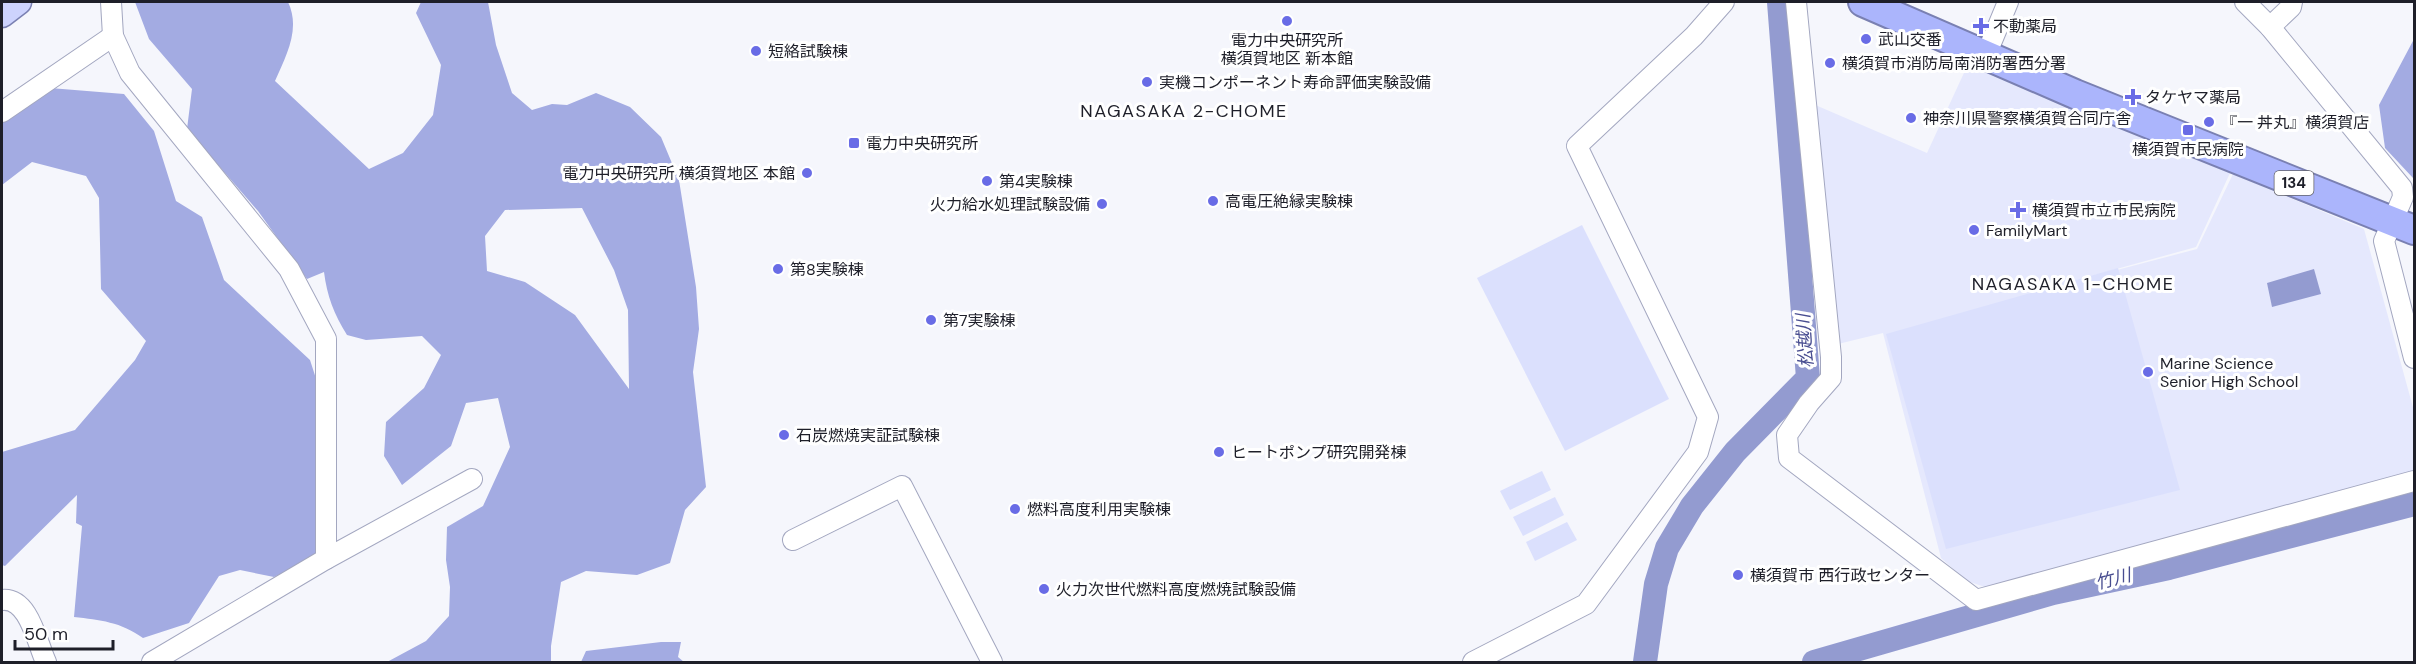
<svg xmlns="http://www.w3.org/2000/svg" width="2416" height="664" viewBox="0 0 2416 664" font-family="'DM Sans','Noto Sans JP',sans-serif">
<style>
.built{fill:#e5e8fd}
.green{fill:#dbe0fd}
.forest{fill:#a3abe2;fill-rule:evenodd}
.water{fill:#939bd0}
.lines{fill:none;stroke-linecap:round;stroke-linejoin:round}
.river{stroke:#939bd0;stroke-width:24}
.minor-casing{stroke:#a3a7c0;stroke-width:22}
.major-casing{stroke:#7a80b2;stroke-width:27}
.highway-casing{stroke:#7a80b2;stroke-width:32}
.minor{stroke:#fff;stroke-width:20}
.major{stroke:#cdd3fd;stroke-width:24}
.highway{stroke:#abb5fc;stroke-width:28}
.poi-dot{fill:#696ce6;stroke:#fff;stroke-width:2}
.labels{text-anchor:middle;stroke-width:6;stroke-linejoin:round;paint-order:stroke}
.shield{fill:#fff;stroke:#626269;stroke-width:1.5}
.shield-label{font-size:15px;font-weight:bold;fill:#1e1f29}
.poi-label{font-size:16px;fill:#1e1f29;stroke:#fff;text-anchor:start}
.neighbourhood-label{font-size:18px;letter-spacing:1.5px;fill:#1e1f29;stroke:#fff}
.water-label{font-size:18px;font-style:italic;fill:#484d90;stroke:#fff}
</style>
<rect width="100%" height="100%" fill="#f5f6fc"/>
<path class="built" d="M 1969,62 L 2230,173 L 2196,247 L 2037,291 L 2197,249 L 2233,174 L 2364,229 L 2414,411 L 2414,474 L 1991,589 L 1967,581 L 1941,558 L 1883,333 L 1838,344 L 1813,104 L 1927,153 Z"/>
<g class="green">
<path d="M 1582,225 L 1669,399 L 1565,451 L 1477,278 Z"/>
<path d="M 2118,268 L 2180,490 L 1946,549 L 1886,334 Z"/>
<path d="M 1542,471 L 1551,490 L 1510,510 L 1500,491 Z"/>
<path d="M 1555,497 L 1564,515 L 1523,536 L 1513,517 Z"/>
<path d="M 1567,522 L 1577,540 L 1535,561 L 1526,542 Z"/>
</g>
<g class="forest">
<path d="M 135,2 L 288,2 C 301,29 286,56 275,81 L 369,169 L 403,153 L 433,115 L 441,65 L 416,13 L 421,2 L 488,2 L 496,45 L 512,93 L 532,110 L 552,104 L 567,105 L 596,93 L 630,107 L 661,137 L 679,180 L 696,287 L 699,329 L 693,372 L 706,487 L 685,510 L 670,563 L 637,575 L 586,571 L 561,582 L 551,646 L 551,662 L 387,662 L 426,641 L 449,616 L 450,587 L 446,560 L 447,527 L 483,506 L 510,447 L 498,398 L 466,403 L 451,446 L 402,485 L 384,456 L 386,422 L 424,388 L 441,355 L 422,336 L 366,340 L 347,335 C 334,314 327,296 324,272 L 307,279 L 258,211 L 187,129 L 192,89 L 149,39 ZM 582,208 L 614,270 L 628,310 L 629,389 L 575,315 L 525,282 L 487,271 L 485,236 L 505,210 Z"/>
<path d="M 2414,39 L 2414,197 L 2413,178 L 2385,148 L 2379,105 Z"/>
<path d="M 50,88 L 124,94 L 154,131 L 176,201 L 202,217 L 224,280 L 310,360 L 320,391 L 320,555 L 274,577 L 240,570 L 219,576 L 189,623 L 143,638 C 121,622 100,620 74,617 L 82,526 L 76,523 L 77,495 L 5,566 L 2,565 L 2,452 L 75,430 L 135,360 L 146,341 L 101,289 L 99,198 L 86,176 L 32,162 L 2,185 L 2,120 Z"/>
<path d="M 661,642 L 681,642 L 678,657 L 684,662 L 581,662 L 586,651 Z"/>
</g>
<path class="water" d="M 2314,269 L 2321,294 L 2272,307 L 2267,283 Z"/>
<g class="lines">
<g class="river">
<path d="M 1645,662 L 1656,584 L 1667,548 L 1692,506 L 1735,452 L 1808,378 L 1779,2"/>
<path d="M 1814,662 L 2053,593 L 2169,568 L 2414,504"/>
</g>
<g class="minor-casing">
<g id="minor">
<path d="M 111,2 L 113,36 L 130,73 L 289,269 L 326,339 L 326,559"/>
<path d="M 1796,2 L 1831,357 L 1831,378 L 1809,403 L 1787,435 L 1789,458 L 1976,600 L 2414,481"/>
<path d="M 2245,2 L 2270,27 L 2402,188 L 2403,197 L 2384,241 L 2414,358"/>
<path d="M 2270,27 L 2291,7 L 2292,2"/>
<path d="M 1986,55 L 2008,2"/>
<path d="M 2,112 L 113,36"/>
<path d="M 793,540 L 902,486 L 992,662"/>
<path d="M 2,600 C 29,597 37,643 46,662"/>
<path d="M 152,662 L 326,559 L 472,479"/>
<path d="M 1473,662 L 1586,604 L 1698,452 L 1708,417 L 1577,146 L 1694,36 L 1724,2"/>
</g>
</g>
<g class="major-casing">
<path id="major" d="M 2,15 L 19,2"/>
</g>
<g class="highway-casing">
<path id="highway" d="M 1863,2 L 2075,94 L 2414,230"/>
</g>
<use href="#minor" class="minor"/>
<use href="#major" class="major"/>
<use href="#highway" class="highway"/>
</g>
<g class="poi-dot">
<circle cx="1287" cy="21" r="6"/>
<path d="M1978 17h6v6h6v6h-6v6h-6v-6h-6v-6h6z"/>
<circle cx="1866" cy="39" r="6"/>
<circle cx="756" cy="51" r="6"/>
<circle cx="1830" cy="63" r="6"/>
<circle cx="1147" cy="82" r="6"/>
<path d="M2130 88h6v6h6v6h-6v6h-6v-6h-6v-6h6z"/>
<circle cx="1911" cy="118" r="6"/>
<circle cx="2209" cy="122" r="6"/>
<rect x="2182" y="124" width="12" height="12" rx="3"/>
<rect x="848" y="137" width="12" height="12" rx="3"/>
<circle cx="807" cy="173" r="6"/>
<circle cx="987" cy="181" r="6"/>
<circle cx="1213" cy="201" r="6"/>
<circle cx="1102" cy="204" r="6"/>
<path d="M2015 201h6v6h6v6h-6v6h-6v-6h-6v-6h6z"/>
<circle cx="1974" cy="230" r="6"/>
<circle cx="778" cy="269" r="6"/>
<circle cx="931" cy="320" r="6"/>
<circle cx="2148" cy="372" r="6"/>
<circle cx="784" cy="435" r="6"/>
<circle cx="1219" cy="452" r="6"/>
<circle cx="1015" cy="509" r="6"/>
<circle cx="1738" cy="575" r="6"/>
<circle cx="1044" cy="589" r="6"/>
</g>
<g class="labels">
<rect class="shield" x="2274.5" y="171" width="39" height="24" rx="4.5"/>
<g class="shield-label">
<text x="2294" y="188">134</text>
</g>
<g class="poi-label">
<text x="1993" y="32">不動薬局</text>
<text x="1878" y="45">武山交番</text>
<text x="1287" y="46" text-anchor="middle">電力中央研究所<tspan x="1287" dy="18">横須賀地区 新本館</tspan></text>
<text x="768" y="57">短絡試験棟</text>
<text x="1842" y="69">横須賀市消防局南消防署西分署</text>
<text x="1159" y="88">実機コンポーネント寿命評価実験設備</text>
<text x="2145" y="103">タケヤマ薬局</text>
<text x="1923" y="124">神奈川県警察横須賀合同庁舎</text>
<text x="2221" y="128">『一 丼丸』横須賀店</text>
<text x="866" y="149">電力中央研究所</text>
<text x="2188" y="155" text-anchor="middle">横須賀市民病院</text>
<text x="795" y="179" text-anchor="end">電力中央研究所 横須賀地区 本館</text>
<text x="999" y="187">第4実験棟</text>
<text x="1225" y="207">高電圧絶縁実験棟</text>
<text x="1090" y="210" text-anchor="end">火力給水処理試験設備</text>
<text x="2032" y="216">横須賀市立市民病院</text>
<text x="1986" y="236">FamilyMart</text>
<text x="790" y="275">第8実験棟</text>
<text x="943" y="326">第7実験棟</text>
<text x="2160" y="369">Marine Science<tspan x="2160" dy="18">Senior High School</tspan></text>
<text x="796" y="441">石炭燃焼実証試験棟</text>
<text x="1231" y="458">ヒートポンプ研究開発棟</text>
<text x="1027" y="515">燃料高度利用実験棟</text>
<text x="1750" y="581">横須賀市 西行政センター</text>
<text x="1056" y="595">火力次世代燃料高度燃焼試験設備</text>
</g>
<g class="neighbourhood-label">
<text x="1184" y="117">NAGASAKA 2-CHOME</text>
<text x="2073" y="290">NAGASAKA 1-CHOME</text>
</g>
<g class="water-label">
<text transform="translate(1805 341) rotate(-94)" y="6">松越川</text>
<text transform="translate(2113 579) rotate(-14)" y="6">竹川</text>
</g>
</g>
<rect width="2416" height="664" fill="none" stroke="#1e1f29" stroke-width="6"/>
<path d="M15 640v9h98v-9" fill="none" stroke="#1e1f29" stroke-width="3"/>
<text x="24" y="640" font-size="18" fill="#1e1f29" stroke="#ffffff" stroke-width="4.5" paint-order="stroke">50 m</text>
</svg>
